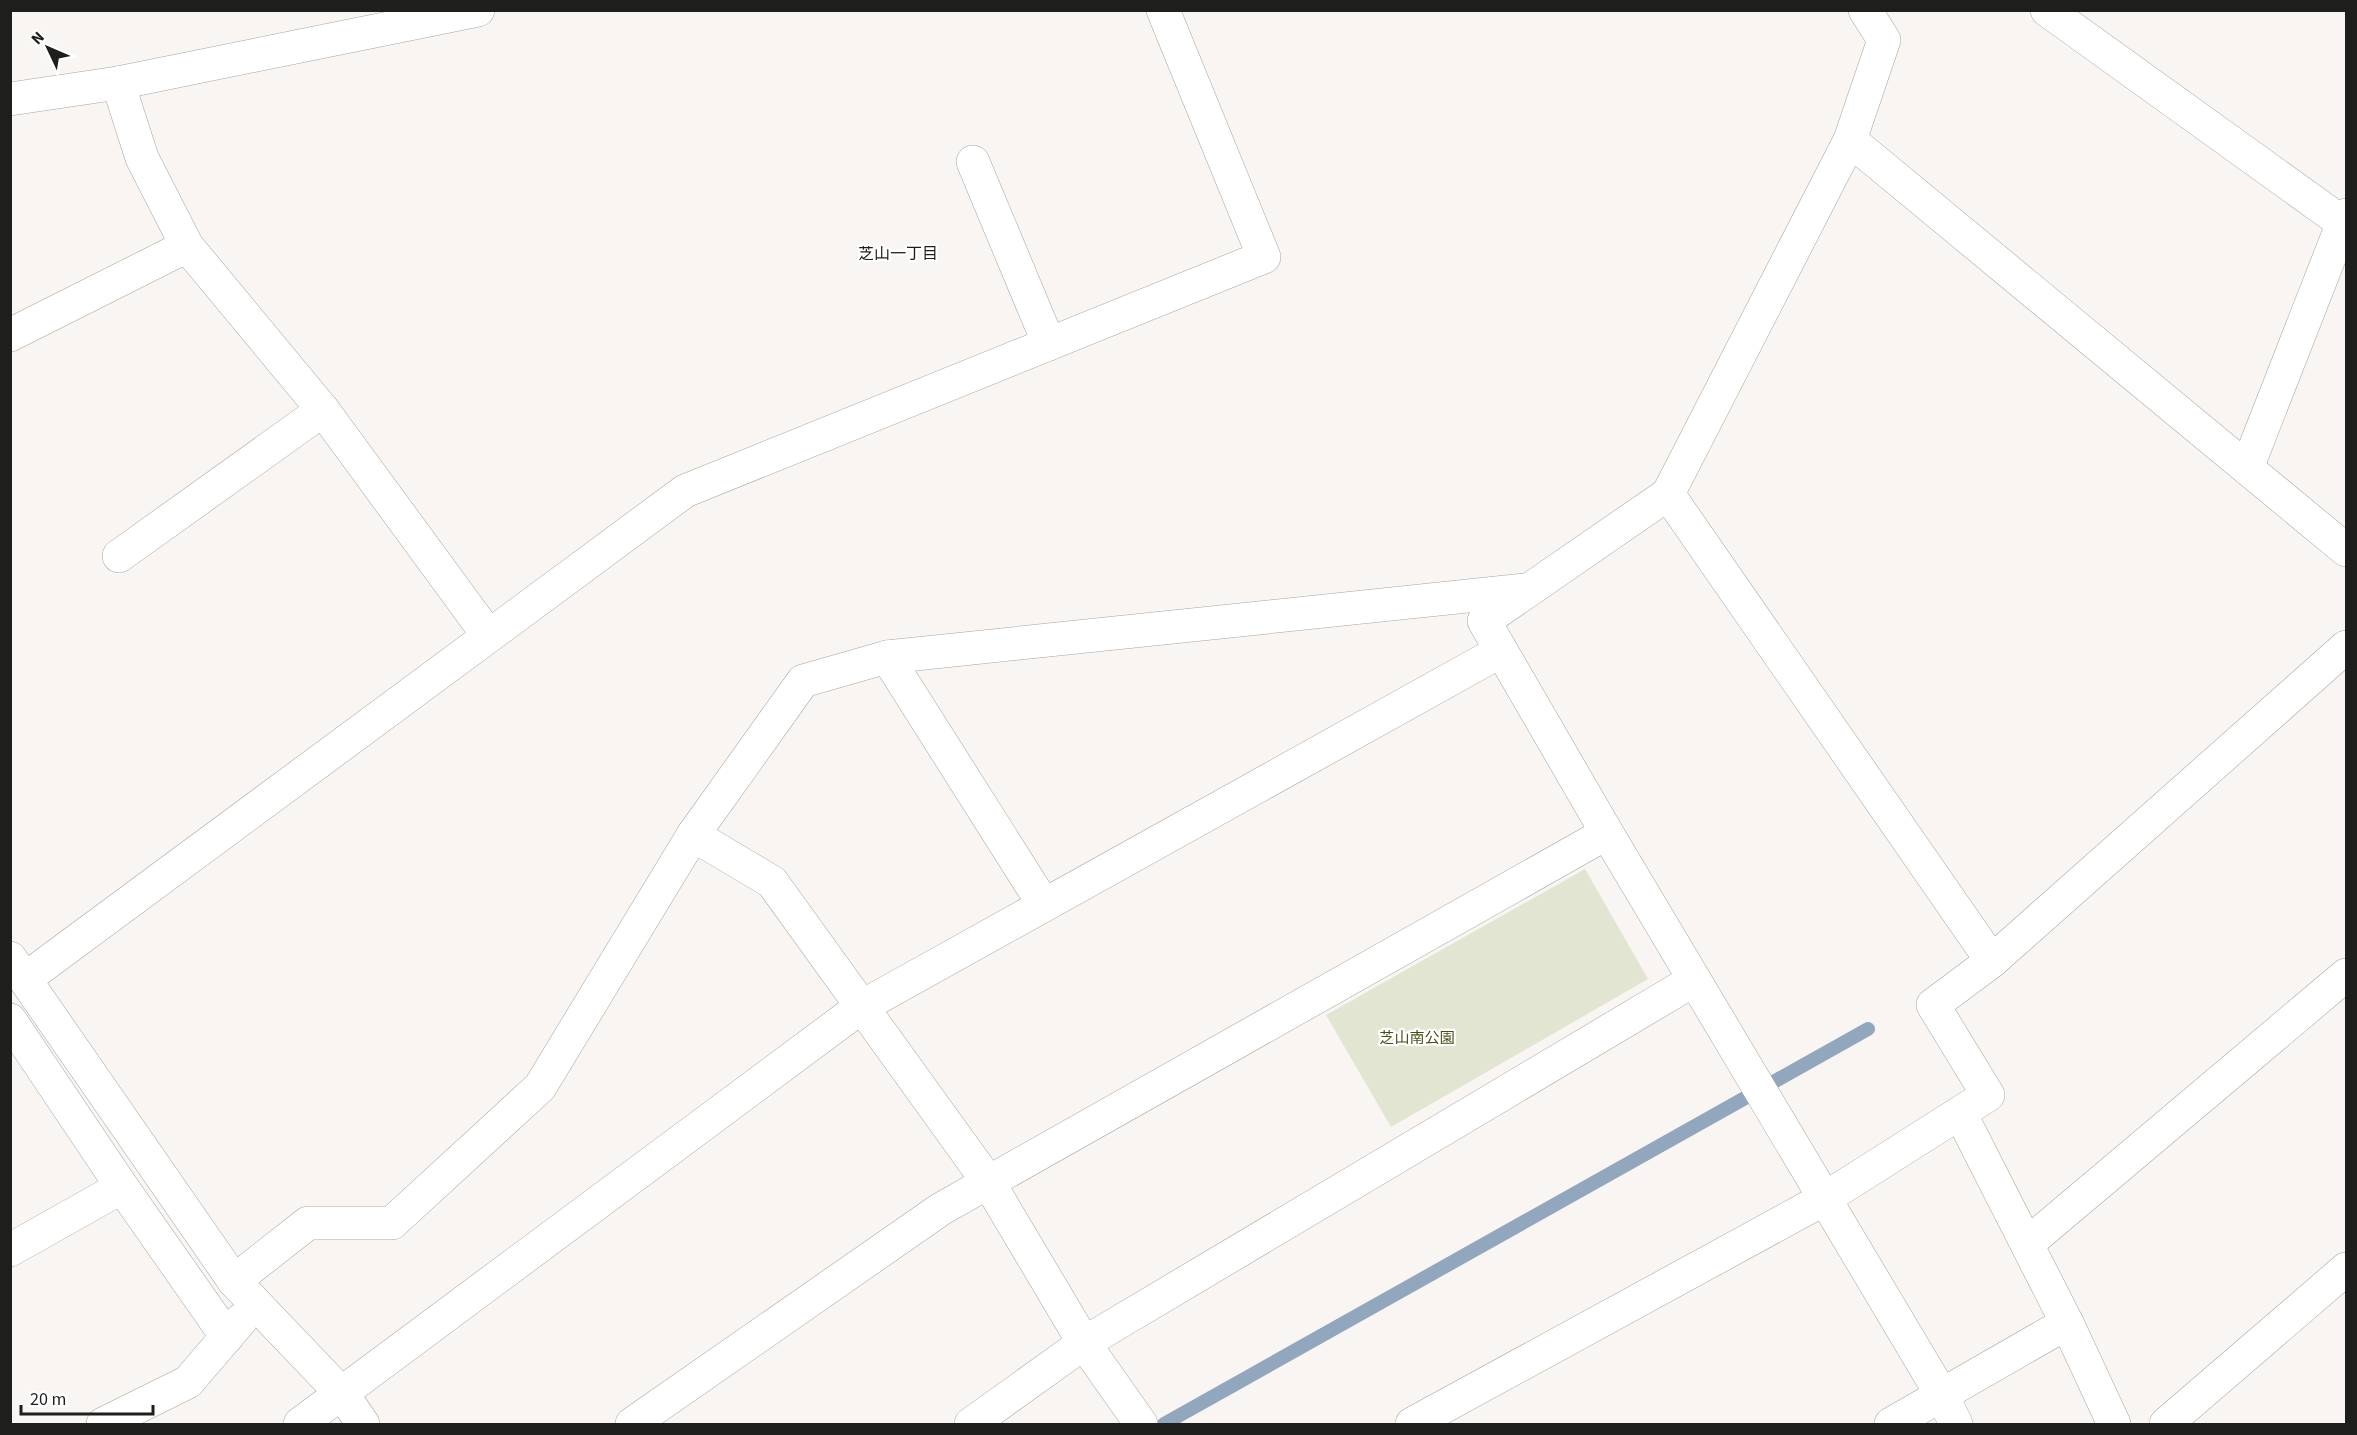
<svg xmlns="http://www.w3.org/2000/svg" width="2357" height="1435" viewBox="0 0 2357 1435" font-family="'Source Sans 3','Noto Sans JP',sans-serif">
<style>
.green{fill:#e2e5d2}
.lines{fill:none;stroke-linecap:round;stroke-linejoin:round}
.stream{stroke:#92a6be;stroke-width:14}
.minor-casing{stroke:#a7a5a1;stroke-width:34}
.minor{stroke:#fff;stroke-width:33}
.labels{text-anchor:middle;stroke-width:4.5;stroke-linejoin:round;paint-order:stroke}
.park-label{font-size:15px;fill:#4a4d1a;stroke:#fff}
.neighbourhood-label{font-size:16px;fill:#1e1e1c;stroke:#fff}
</style>
<rect width="100%" height="100%" fill="#f8f5f2"/>
<path class="green" d="M 1585,869 L 1648,979 L 1391,1127 L 1326,1015 Z"/>
<g class="lines">
<path class="stream" d="M 1164,1424 L 1868,1029"/>
<g class="minor-casing">
<g id="minor">
<path d="M 1865,10 L 1884,40 L 1850,140 L 1668,494 L 1484,621 L 1607,833 L 1943,1397 L 1956,1424"/>
<path d="M 2047,10 L 2343,223"/>
<path d="M 118,83 L 142,158 L 187,246 L 323,410 L 488,635"/>
<path d="M 10,99 L 118,83 L 478,10"/>
<path d="M 1850,140 L 2346,550"/>
<path d="M 973,162 L 1049,344"/>
<path d="M 10,335 L 187,246"/>
<path d="M 2247,468 L 2346,215"/>
<path d="M 1668,494 L 1992,961"/>
<path d="M 119,556 L 323,410"/>
<path d="M 887,657 L 1044,905"/>
<path d="M 693,835 L 772,882 L 989,1183 L 1084,1343 L 1141,1424"/>
<path d="M 10,958 L 234,1281 L 343,1395 L 363,1424"/>
<path d="M 25,979 L 685,491 L 1264,257 L 1163,10"/>
<path d="M 10,1020 L 122,1187 L 227,1337"/>
<path d="M 1960,1113 L 2067,1323 L 2114,1424"/>
<path d="M 2027,1244 L 2346,975"/>
<path d="M 10,1250 L 122,1187"/>
<path d="M 234,1281 L 308,1223 L 392,1223 L 540,1087 L 693,835 L 803,681 L 887,657 L 1525,590"/>
<path d="M 103,1424 L 188,1382 L 241,1320"/>
<path d="M 300,1424 L 861,1007 L 1501,651"/>
<path d="M 632,1424 L 941,1209 L 1607,833"/>
<path d="M 971,1424 L 1084,1343 L 1694,980"/>
<path d="M 1412,1424 L 1824,1199 L 1988,1095 L 1933,1005 L 1992,961 L 2346,647"/>
<path d="M 1891,1424 L 2067,1323"/>
<path d="M 2166,1424 L 2346,1269"/>
</g>
</g>
<use href="#minor" class="minor"/>
</g>
<g class="labels">
<g class="park-label">
<text x="1417" y="1043">芝山南公園</text>
</g>
<g class="neighbourhood-label">
<text x="898" y="259">芝山一丁目</text>
</g>
</g>
<rect width="2357" height="1435" fill="none" stroke="#1e1e1c" stroke-width="24"/>
<g transform="translate(48 48) rotate(314)" stroke="#ffffff" stroke-width="4.5" paint-order="stroke">
<path d="M0-4.5L10 22L0 15L-10 22Z" fill="#1e1e1c"/>
<text y="-9" font-size="16" font-weight="bold" text-anchor="middle" fill="#1e1e1c">N</text>
</g>
<path d="M21 1405v9h132v-9" fill="none" stroke="#1e1e1c" stroke-width="3"/>
<text x="30" y="1405" font-size="18" fill="#1e1e1c" stroke="#ffffff" stroke-width="4.5" paint-order="stroke">20 m</text>
</svg>
